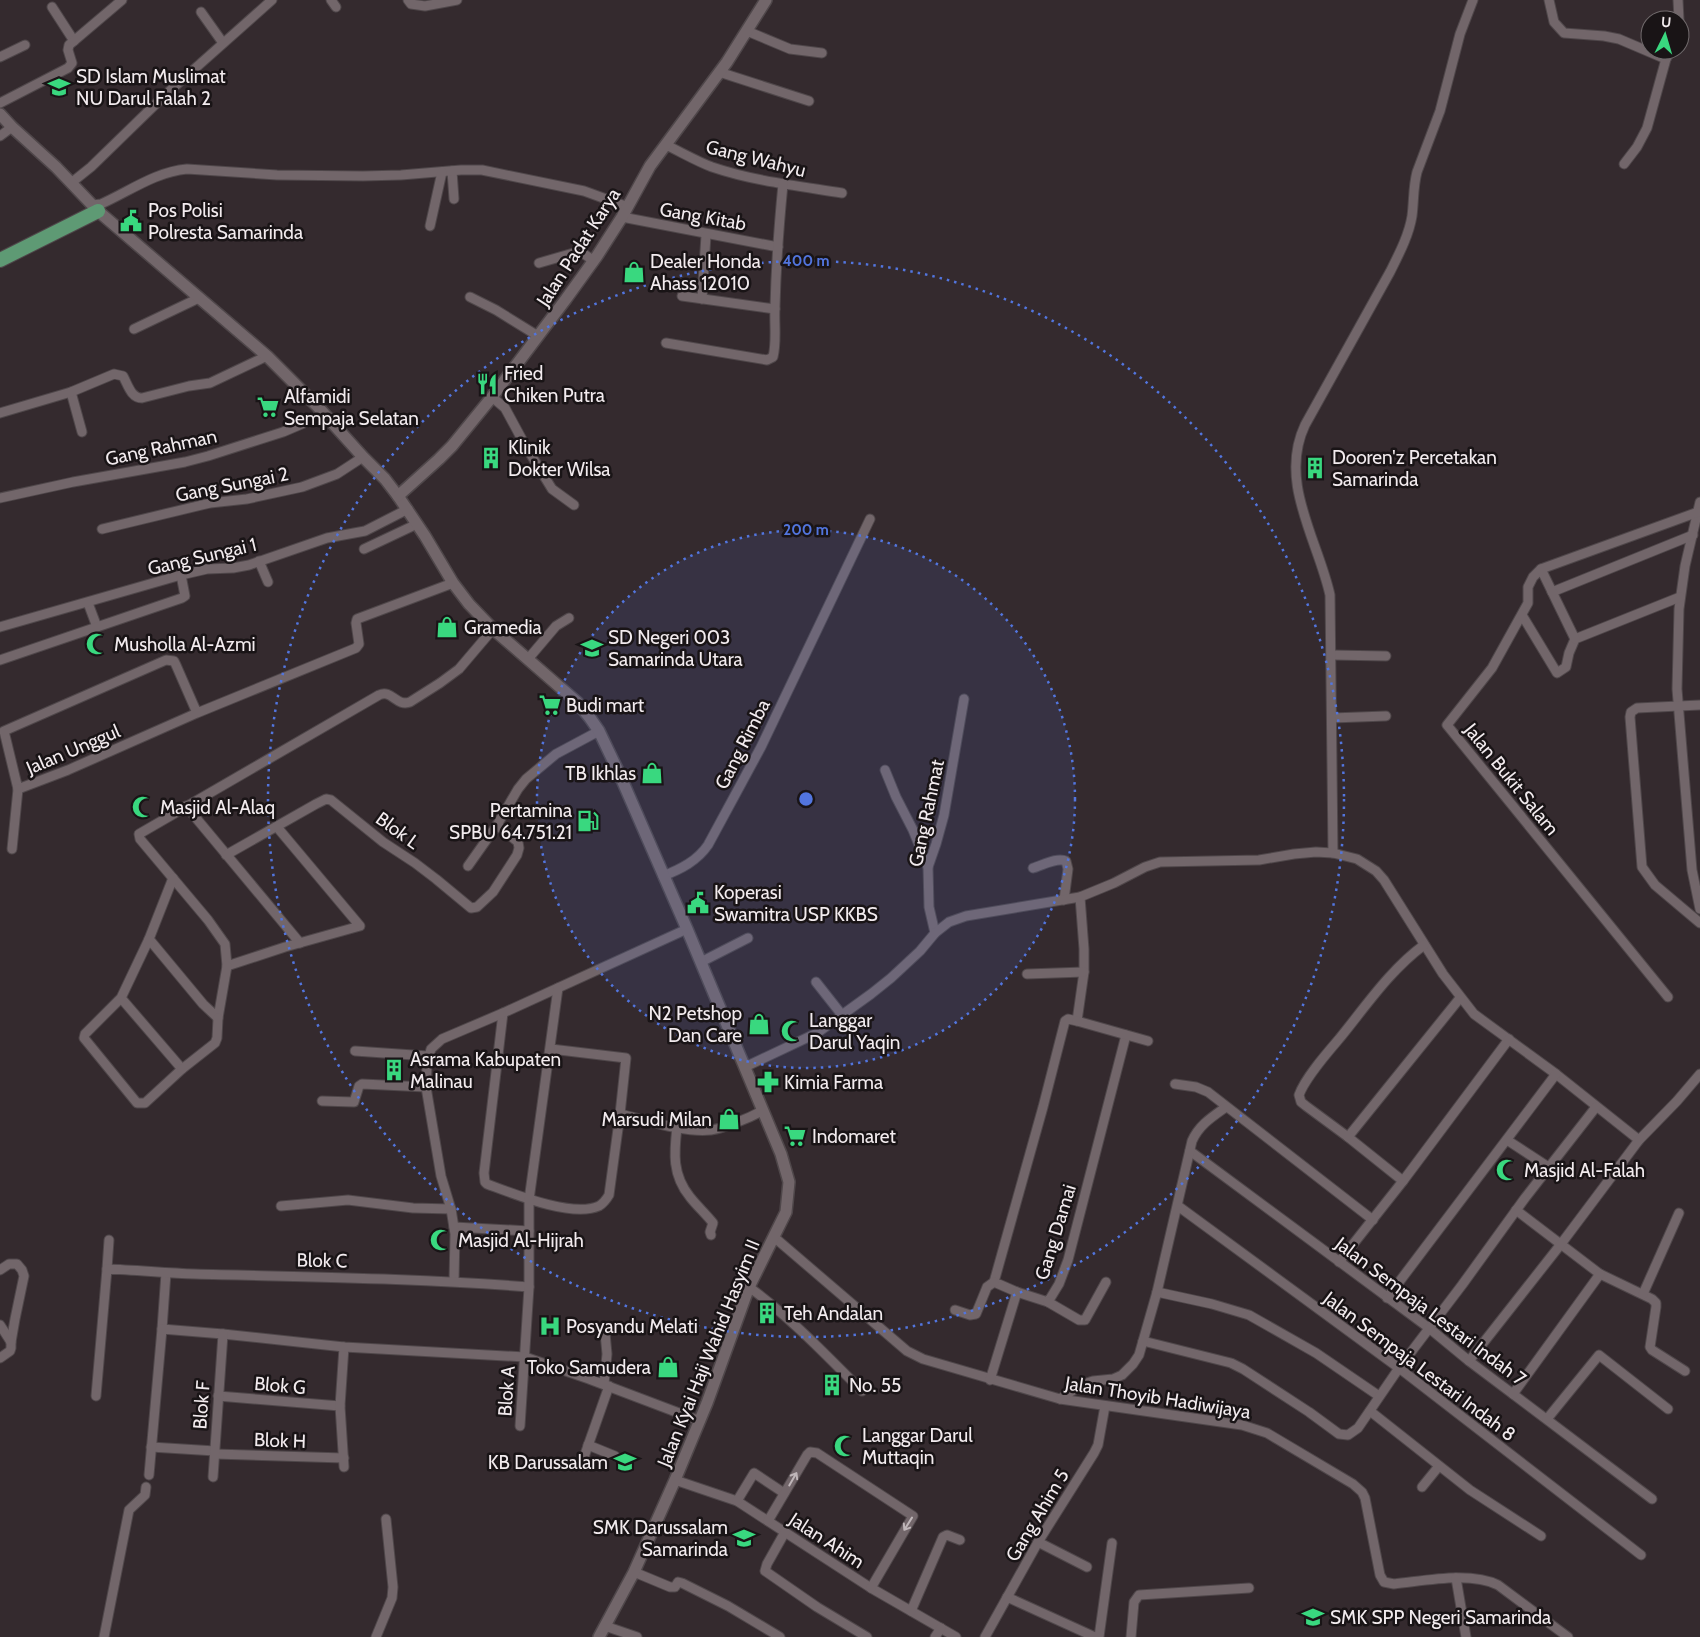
<svg xmlns="http://www.w3.org/2000/svg" width="1700" height="1637" viewBox="0 0 1700 1637" font-family="Cabin,sans-serif">
<style>
.lines{fill:none;stroke-linecap:round;stroke-linejoin:round}
.street-casing{stroke:#4f474a;stroke-width:11}
.secondary-casing{stroke:#4f474a;stroke-width:14}
.primary-casing{stroke:#4f474a;stroke-width:16}
.street{stroke:#72666a;stroke-width:9}
.secondary{stroke:#72666a;stroke-width:11}
.primary{stroke:#5e9a74;stroke-width:14}
.oneway{stroke:#bfb6b9}
.ring{fill:none;stroke:#5275de;stroke-width:2.5;stroke-dasharray:2.5 5}
.labels{text-anchor:middle;stroke-width:5;stroke-linejoin:round;paint-order:stroke}
.poi-label{font-size:19px;fill:#f2ebee;stroke:#191416;text-anchor:start}
.street-label{font-size:19px;fill:#f2ebee;stroke:#191416}
.centre{fill:#5275de;stroke:#191416;stroke-width:2.5}
.ring-label{font-size:15px;text-anchor:middle;font-weight:bold;fill:#5275de;stroke:#191416;stroke-width:5;stroke-linejoin:round;paint-order:stroke}
</style>
<rect width="100%" height="100%" fill="#342a2e"/>
<g class="lines">
<g class="street-casing">
<g id="street">
<path d="M 331,0 L 336,7"/>
<path d="M 408,0 L 411,4 L 425,6 L 457,0"/>
<path d="M 1549,0 L 1554,22 L 1564,33 L 1604,36 L 1619,39 L 1666,59 L 1671,50"/>
<path d="M 1678,0 L 1679,20"/>
<path d="M 52,7 L 74,41"/>
<path d="M 201,12 L 223,43"/>
<path d="M 747,31 L 790,49 L 822,53"/>
<path d="M 0,57 L 25,45"/>
<path d="M 719,72 L 809,101"/>
<path d="M 0,103 L 68,68 L 72,63 L 68,50 L 69,45 L 122,0"/>
<path d="M 0,136 L 12,127"/>
<path d="M 666,145 C 681,152 696,161 712,167 C 753,181 798,186 842,193"/>
<path d="M 1624,164 L 1637,147 L 1647,128 L 1666,59"/>
<path d="M 452,171 L 454,199"/>
<path d="M 71,183 L 91,167 L 164,96 L 272,0"/>
<path d="M 92,205 L 101,204 C 130,191 155,172 187,169 L 277,175 L 363,176 L 401,175 L 461,170 L 482,170 L 584,191 L 628,207"/>
<path d="M 622,217 L 778,247"/>
<path d="M 430,226 L 442,172"/>
<path d="M 539,263 L 577,252 L 584,254 L 594,261"/>
<path d="M 682,296 L 775,309"/>
<path d="M 470,297 L 496,310 L 538,336"/>
<path d="M 702,299 L 706,235"/>
<path d="M 134,329 L 199,298"/>
<path d="M 666,343 L 767,360 L 773,357 C 777,341 774,324 775,307 C 776,266 779,225 783,184"/>
<path d="M 71,392 L 82,432"/>
<path d="M 492,397 L 505,408 L 525,445 L 552,489 L 574,505"/>
<path d="M 0,413 L 71,392 L 114,374 L 123,376 C 128,385 131,398 142,398 L 189,386 L 210,383 L 267,356"/>
<path d="M 0,498 L 73,482 L 185,462 L 208,456 L 283,432 L 325,414"/>
<path d="M 1700,502 L 1685,566 L 1679,609 L 1677,689 L 1692,870 L 1700,909"/>
<path d="M 102,529 L 210,503 L 247,499 L 302,487 L 337,474 L 363,457"/>
<path d="M 364,549 L 417,524"/>
<path d="M 259,561 L 268,582"/>
<path d="M 1541,569 L 1533,577 L 1528,587 L 1528,603 L 1492,668 L 1447,725 L 1668,997"/>
<path d="M 1552,592 L 1693,535"/>
<path d="M 88,603 L 97,627"/>
<path d="M 1522,615 L 1557,673 L 1566,667 L 1569,653 L 1575,639 L 1680,597"/>
<path d="M 0,627 L 181,575 L 207,569 L 233,568 L 249,565 L 327,538 L 365,531 L 408,509"/>
<path d="M 1575,639 L 1541,569 L 1698,512"/>
<path d="M 1332,655 L 1386,656"/>
<path d="M 528,659 L 556,626 L 569,618"/>
<path d="M 0,660 L 182,598 L 185,596 L 181,575"/>
<path d="M 1700,705 L 1637,708 L 1631,712 L 1630,717 L 1642,867 L 1655,885 L 1700,923"/>
<path d="M 197,713 L 68,770 L 18,789 L 4,731 L 166,660 L 174,661 L 176,665 L 197,713 L 356,648 L 359,644 L 356,623 L 357,619 L 453,583"/>
<path d="M 1332,718 L 1386,716"/>
<path d="M 885,770 L 896,797 L 913,830 L 928,867"/>
<path d="M 186,806 L 300,943"/>
<path d="M 277,827 L 360,926 L 285,947 L 227,966 L 225,944 L 208,920 L 140,839 L 139,834 L 379,695 C 392,689 396,707 410,702 L 440,683 L 459,669 L 493,629"/>
<path d="M 12,849 L 18,789"/>
<path d="M 1333,853 L 1330,595 C 1318,540 1278,482 1305,425 L 1390,272 C 1399,254 1409,235 1412,216 C 1414,201 1413,187 1417,172 L 1440,111 L 1460,34 L 1473,0"/>
<path d="M 226,855 L 316,804 L 326,799 L 331,800 L 383,842 L 415,863 L 436,879 L 471,908 L 477,907 L 493,892 L 517,855 L 519,848 L 518,842 L 497,825"/>
<path d="M 468,866 L 497,825 L 518,789 L 526,779 L 556,754 L 599,731"/>
<path d="M 1033,868 C 1043,865 1057,857 1066,861 L 1068,869 L 1064,900"/>
<path d="M 663,876 C 681,869 697,861 708,845 L 761,747 L 870,519"/>
<path d="M 173,878 L 149,939 L 203,1004 L 218,1018 L 227,966"/>
<path d="M 1080,897 L 1084,949 L 1084,972 L 1077,1021 L 1068,1019 L 1065,1021 L 1043,1107 L 994,1282 L 1017,1292 L 1048,1302 L 1059,1284 L 1068,1260 L 1126,1035"/>
<path d="M 935,933 L 929,907 L 928,867 L 936,844 L 944,815 L 964,699"/>
<path d="M 701,962 L 748,938"/>
<path d="M 1027,974 L 1084,972"/>
<path d="M 816,982 L 842,1015"/>
<path d="M 121,998 L 182,1069 L 145,1103 L 137,1103 L 84,1038 L 85,1034 L 121,998 L 149,939"/>
<path d="M 503,1013 L 484,1173 L 485,1182 L 487,1184 C 514,1194 572,1218 599,1206 C 604,1203 606,1200 609,1195 L 620,1114 C 646,1120 684,1133 711,1130 C 725,1128 749,1118 762,1111"/>
<path d="M 1077,1021 L 1148,1041"/>
<path d="M 551,1049 L 626,1058 L 620,1114"/>
<path d="M 355,1051 L 428,1056"/>
<path d="M 745,1067 L 817,1033 L 871,994 L 891,978 L 920,951 L 935,933 L 949,922 L 966,916 L 1080,897 L 1114,883 L 1145,867 L 1160,862 L 1259,860 L 1294,854 L 1316,852 L 1333,853 L 1357,859 L 1376,871 L 1384,880 L 1443,974 L 1474,1014 L 1556,1074 L 1639,1140"/>
<path d="M 182,1069 L 215,1043 L 217,1038 L 218,1018"/>
<path d="M 1175,1084 L 1196,1087 L 1208,1092 L 1373,1220"/>
<path d="M 322,1101 L 354,1102 L 359,1086 L 362,1084 L 426,1087"/>
<path d="M 677,1127 C 674,1153 672,1175 690,1197 C 697,1206 706,1214 713,1223 L 710,1232 L 711,1235"/>
<path d="M 1348,1137 L 1460,998"/>
<path d="M 1507,1140 L 1550,1168"/>
<path d="M 1190,1151 L 1429,1328 L 1469,1361 L 1652,1499"/>
<path d="M 1403,1181 L 1348,1137 L 1306,1106 L 1301,1102 L 1299,1095 C 1305,1078 1327,1053 1339,1039 C 1366,1006 1390,970 1424,945"/>
<path d="M 281,1206 L 348,1200 L 413,1208 L 451,1209"/>
<path d="M 1178,1206 L 1399,1368 L 1641,1555"/>
<path d="M 1516,1210 L 1600,1274 L 1652,1299 L 1656,1303 L 1656,1307 L 1650,1347 L 1652,1350 L 1685,1371"/>
<path d="M 454,1227 L 529,1231"/>
<path d="M 774,1237 L 907,1351 L 923,1359 L 1060,1399 L 1242,1425 L 1267,1433 L 1353,1484 L 1362,1492 L 1365,1498 L 1380,1575 L 1384,1582 L 1394,1584 C 1424,1581 1470,1571 1498,1585 L 1568,1637"/>
<path d="M 1339,1262 L 1403,1181 L 1509,1039"/>
<path d="M 107,1269 L 109,1240"/>
<path d="M 0,1270 L 9,1264 L 17,1264 L 22,1270 L 24,1276 L 15,1319 L 11,1342 L 11,1348 L 10,1351 L 0,1358"/>
<path d="M 454,1281 L 455,1234 L 451,1209 L 441,1176 L 426,1087 L 427,1065 L 431,1049 L 442,1039 L 503,1013 L 687,929"/>
<path d="M 749,1287 C 791,1318 825,1354 862,1391"/>
<path d="M 1157,1292 L 1212,1304 L 1249,1315 L 1316,1353 L 1379,1396"/>
<path d="M 1643,1294 L 1679,1213"/>
<path d="M 1387,1298 L 1556,1074"/>
<path d="M 1048,1302 L 1079,1320 L 1085,1320 L 1106,1282"/>
<path d="M 955,1310 L 970,1315 L 976,1314 L 987,1287 L 994,1282"/>
<path d="M 0,1325 L 11,1342"/>
<path d="M 162,1329 L 166,1273"/>
<path d="M 1143,1341 L 1231,1363 L 1243,1369 L 1309,1412 L 1339,1434 L 1348,1435 L 1358,1428 L 1399,1368 L 1462,1285 L 1525,1198 L 1596,1107"/>
<path d="M 1469,1361 L 1561,1244 L 1639,1140 L 1677,1101 L 1700,1074"/>
<path d="M 990,1380 L 1017,1292"/>
<path d="M 604,1384 L 607,1354 L 605,1333"/>
<path d="M 1513,1394 L 1600,1274"/>
<path d="M 96,1396 L 107,1269 C 136,1270 166,1273 195,1274 C 306,1277 418,1278 529,1287"/>
<path d="M 218,1396 L 340,1406"/>
<path d="M 1060,1399 L 1081,1385 L 1093,1381 L 1113,1379 L 1122,1375 L 1133,1364 L 1139,1355 L 1157,1292 L 1192,1141 C 1199,1125 1212,1117 1226,1107"/>
<path d="M 1370,1411 L 1470,1490 L 1541,1536"/>
<path d="M 1547,1419 L 1599,1355 L 1668,1409"/>
<path d="M 520,1426 L 529,1287 L 529,1200 L 558,988"/>
<path d="M 588,1445 L 615,1456"/>
<path d="M 151,1447 L 215,1451"/>
<path d="M 215,1454 L 344,1458"/>
<path d="M 583,1460 L 609,1386"/>
<path d="M 344,1467 L 340,1406 L 344,1347"/>
<path d="M 149,1475 L 162,1329 L 223,1334 L 344,1347 L 525,1357 L 589,1379 L 700,1421"/>
<path d="M 213,1477 L 223,1334"/>
<path d="M 675,1480 L 737,1501 L 871,1588 L 956,1637"/>
<path d="M 1422,1487 L 1439,1466"/>
<path d="M 737,1501 L 754,1473 L 784,1493"/>
<path d="M 768,1521 L 807,1455 L 810,1452 L 817,1453 L 913,1516 L 871,1588"/>
<path d="M 785,1532 L 767,1564 L 765,1571 L 817,1607 L 867,1637"/>
<path d="M 1038,1542 L 1087,1567"/>
<path d="M 634,1572 L 670,1587 L 675,1587 L 678,1582 L 682,1583 L 728,1606 L 780,1637"/>
<path d="M 1456,1578 L 1466,1637"/>
<path d="M 1007,1597 L 1095,1637"/>
<path d="M 911,1611 L 943,1537 L 947,1535 L 960,1540"/>
<path d="M 605,1626 L 637,1637"/>
<path d="M 104,1637 L 129,1510 L 145,1495 L 146,1487"/>
<path d="M 376,1637 L 392,1598 L 393,1587 L 386,1519"/>
<path d="M 935,1637 L 941,1628"/>
<path d="M 985,1637 L 1038,1542 L 1094,1453 L 1098,1445 L 1105,1406"/>
<path d="M 1099,1637 L 1112,1543"/>
<path d="M 1131,1637 L 1134,1602 L 1139,1595 L 1249,1588"/>
</g>
</g>
<g class="secondary-casing">
<g id="secondary">
<path d="M 0,114 L 12,127 L 56,167 L 98,211 L 267,356 L 318,407 L 363,457 L 385,479 L 398,496 L 425,536 L 453,583 L 469,604 L 493,629 L 577,702 L 590,718 L 599,731 L 619,773 L 687,929 L 781,1154 L 789,1182 L 786,1212 L 749,1287 L 707,1403 L 675,1480 L 634,1572 L 599,1637"/>
<path d="M 398,496 L 439,459 L 452,446 L 492,397 L 566,299 L 597,256 L 622,217 L 650,166 L 727,62 L 766,0"/>
</g>
</g>
<g class="primary-casing">
<path id="primary" d="M 0,260 L 98,211"/>
</g>
<use href="#street" class="street"/>
<use href="#secondary" class="secondary"/>
<use href="#primary" class="primary"/>
</g>
<defs><path id="oneway-shaft" d="M-6 0H5M1.5-3L5.5 0L1.5 3" fill="none" stroke-width="1.6" stroke-linecap="round" stroke-linejoin="round" transform="scale(1.25)"/></defs>
<g class="oneway">
<use href="#oneway-shaft" transform="translate(793 1479) rotate(-60)"/>
<use href="#oneway-shaft" transform="translate(908 1524) rotate(122)"/>
</g>
<circle cx="806" cy="799" r="269" fill="#5275de" fill-opacity=".12"/>
<g class="ring">
<circle cx="806" cy="799" r="269"/>
<circle cx="806" cy="799" r="538"/>
</g>
<defs>
<g id="school-bare" transform="scale(1.725)"><path d="M0-5L7-2L0 1L-7-2ZM-4 1L0 2.5L4 1V4Q0 6-4 4Z" fill="#39d87f" stroke="#191416" stroke-width="2.5" paint-order="stroke"/></g>
<g id="civic-bare" transform="scale(1.725)"><path d="M-.6-6.5H3V-4.5H.6V-3L4-1V1h2V6H-6V1h2V-1L-.6-3ZM-1.2 2.5V6h2.4V2.5Z" fill="#39d87f" stroke="#191416" stroke-width="2.5" paint-order="stroke"/></g>
<g id="shop-bare" transform="scale(1.725)"><path d="M-5-2.5h2.3a2.7 3.5 0 0 1 5.4 0H5L5.5 6h-11ZM-1.5-2.5h3a1.5 2.3 0 0 0-3 0Z" fill="#39d87f" stroke="#191416" stroke-width="2.5" paint-order="stroke"/></g>
<g id="restaurant-bare" transform="scale(1.725)"><path d="M-5-6h1v4h1v-4h1v4h1v-4h1v5L-1.5 .5V6h-2V.5L-5-1ZM5-6V6H3V1.5H1.5Q1.5-4 5-6Z" fill="#39d87f" stroke="#191416" stroke-width="2.5" paint-order="stroke"/></g>
<g id="supermarket-bare" transform="scale(1.725)"><path d="M-6-5.5h2.5l.6 2H6L4.5 2H-2.5L-4.4-4H-6ZM-1.5 3.2a1.3 1.3 0 1 0 .1 0ZM3 3.2a1.3 1.3 0 1 0 .1 0Z" fill="#39d87f" stroke="#191416" stroke-width="2.5" paint-order="stroke"/></g>
<g id="building-bare" transform="scale(1.725)"><path d="M-4-6H4V6H1V3H-1V6H-4ZM-2.5-4.3h1.7v1.8h-1.7ZM.8-4.3h1.7v1.8H.8ZM-2.5-1h1.7V.8h-1.7ZM.8-1h1.7V.8H.8Z" fill="#39d87f" stroke="#191416" stroke-width="2.5" paint-order="stroke"/></g>
<g id="mosque-bare" transform="scale(1.725)"><path d="M3.5-4.9A6 6 0 1 0 3.5 4.9A5 5 0 1 1 3.5-4.9Z" fill="#39d87f" stroke="#191416" stroke-width="2.5" paint-order="stroke"/></g>
<g id="fuel-bare" transform="scale(1.725)"><path d="M-5.5-6h7V0h2V4h1.3V-2.5L3-4.5l.8-.8L6-3V5H2.5V1h-1V6h-7ZM-4.2-4.7v3.2H.2V-4.7Z" fill="#39d87f" stroke="#191416" stroke-width="2.5" paint-order="stroke"/></g>
<g id="pharmacy-bare" transform="scale(1.725)"><path d="M-2-6h4v4h4v4h-4v4h-4v-4h-4v-4h4Z" fill="#39d87f" stroke="#191416" stroke-width="2.5" paint-order="stroke"/></g>
<g id="hospital-bare" transform="scale(1.725)"><path d="M-5-5h3v3.5h4V-5h3V5h-3V1.5h-4V5h-3Z" fill="#39d87f" stroke="#191416" stroke-width="2.5" paint-order="stroke"/></g>
</defs>
<g fill-rule="evenodd">
<use href="#school-bare" x="59" y="87"/>
<use href="#civic-bare" x="131" y="221"/>
<use href="#shop-bare" x="634" y="272"/>
<use href="#restaurant-bare" x="487" y="384"/>
<use href="#supermarket-bare" x="268" y="407"/>
<use href="#building-bare" x="491" y="458"/>
<use href="#building-bare" x="1315" y="468"/>
<use href="#shop-bare" x="447" y="627"/>
<use href="#mosque-bare" x="97" y="644"/>
<use href="#school-bare" x="592" y="648"/>
<use href="#supermarket-bare" x="550" y="705"/>
<use href="#shop-bare" x="652" y="773"/>
<use href="#mosque-bare" x="143" y="807"/>
<use href="#fuel-bare" x="588" y="821"/>
<use href="#civic-bare" x="698" y="903"/>
<use href="#shop-bare" x="759" y="1024"/>
<use href="#mosque-bare" x="792" y="1031"/>
<use href="#building-bare" x="394" y="1070"/>
<use href="#pharmacy-bare" x="768" y="1082"/>
<use href="#shop-bare" x="729" y="1119"/>
<use href="#supermarket-bare" x="795" y="1136"/>
<use href="#mosque-bare" x="1507" y="1170"/>
<use href="#mosque-bare" x="441" y="1240"/>
<use href="#building-bare" x="767" y="1313"/>
<use href="#hospital-bare" x="550" y="1326"/>
<use href="#shop-bare" x="668" y="1367"/>
<use href="#building-bare" x="832" y="1385"/>
<use href="#mosque-bare" x="845" y="1446"/>
<use href="#school-bare" x="625" y="1462"/>
<use href="#school-bare" x="744" y="1538"/>
<use href="#school-bare" x="1313" y="1617"/>
</g>
<g class="labels">
<g class="poi-label">
<text x="76" y="83">SD Islam Muslimat<tspan x="76" dy="22">NU Darul Falah 2</tspan></text>
<text x="148" y="217">Pos Polisi<tspan x="148" dy="22">Polresta Samarinda</tspan></text>
<text x="650" y="268">Dealer Honda<tspan x="650" dy="22">Ahass 12010</tspan></text>
<text x="504" y="380">Fried<tspan x="504" dy="22">Chiken Putra</tspan></text>
<text x="284" y="403">Alfamidi<tspan x="284" dy="22">Sempaja Selatan</tspan></text>
<text x="508" y="454">Klinik<tspan x="508" dy="22">Dokter Wilsa</tspan></text>
<text x="1332" y="464">Dooren'z Percetakan<tspan x="1332" dy="22">Samarinda</tspan></text>
<text x="464" y="634">Gramedia</text>
<text x="608" y="644">SD Negeri 003<tspan x="608" dy="22">Samarinda Utara</tspan></text>
<text x="114" y="651">Musholla Al-Azmi</text>
<text x="566" y="712">Budi mart</text>
<text x="636" y="780" text-anchor="end">TB Ikhlas</text>
<text x="160" y="814">Masjid Al-Alaq</text>
<text x="572" y="817" text-anchor="end">Pertamina<tspan x="572" dy="22">SPBU 64.751.21</tspan></text>
<text x="714" y="899">Koperasi<tspan x="714" dy="22">Swamitra USP KKBS</tspan></text>
<text x="742" y="1020" text-anchor="end">N2 Petshop<tspan x="742" dy="22">Dan Care</tspan></text>
<text x="809" y="1027">Langgar<tspan x="809" dy="22">Darul Yaqin</tspan></text>
<text x="410" y="1066">Asrama Kabupaten<tspan x="410" dy="22">Malinau</tspan></text>
<text x="784" y="1089">Kimia Farma</text>
<text x="712" y="1126" text-anchor="end">Marsudi Milan</text>
<text x="812" y="1143">Indomaret</text>
<text x="1524" y="1177">Masjid Al-Falah</text>
<text x="458" y="1247">Masjid Al-Hijrah</text>
<text x="784" y="1320">Teh Andalan</text>
<text x="566" y="1333">Posyandu Melati</text>
<text x="651" y="1374" text-anchor="end">Toko Samudera</text>
<text x="849" y="1392">No. 55</text>
<text x="862" y="1442">Langgar Darul<tspan x="862" dy="22">Muttaqin</tspan></text>
<text x="608" y="1469" text-anchor="end">KB Darussalam</text>
<text x="728" y="1534" text-anchor="end">SMK Darussalam<tspan x="728" dy="22">Samarinda</tspan></text>
<text x="1330" y="1624">SMK SPP Negeri Samarinda</text>
</g>
<g class="street-label">
<text transform="translate(756 158) rotate(14)" y="7">Gang Wahyu</text>
<text transform="translate(703 216) rotate(10)" y="7">Gang Kitab</text>
<text transform="translate(578 247) rotate(-57)" y="7">Jalan Padat Karya</text>
<text transform="translate(161 447) rotate(-12)" y="7">Gang Rahman</text>
<text transform="translate(232 484) rotate(-11)" y="7">Gang Sungai 2</text>
<text transform="translate(202 556) rotate(-13)" y="7">Gang Sungai 1</text>
<text transform="translate(742 744) rotate(-63)" y="7">Gang Rimba</text>
<text transform="translate(73 749) rotate(-23)" y="7">Jalan Unggul</text>
<text transform="translate(1512 779) rotate(51)" y="7">Jalan Bukit Salam</text>
<text transform="translate(926 813) rotate(-78)" y="7">Gang Rahmat</text>
<text transform="translate(398 830) rotate(36)" y="7">Blok L</text>
<text transform="translate(1055 1232) rotate(-73)" y="7">Gang Damai</text>
<text transform="translate(322 1260) rotate(1)" y="7">Blok C</text>
<text transform="translate(1431 1311) rotate(37)" y="7">Jalan Sempaja Lestari Indah 7</text>
<text transform="translate(708 1353) rotate(-68)" y="7">Jalan Kyai Haji Wahid Hasyim II</text>
<text transform="translate(1420 1366) rotate(37)" y="7">Jalan Sempaja Lestari Indah 8</text>
<text transform="translate(280 1385) rotate(5)" y="7">Blok G</text>
<text transform="translate(506 1391) rotate(-86)" y="7">Blok A</text>
<text transform="translate(1158 1397) rotate(9)" y="7">Jalan Thoyib Hadiwijaya</text>
<text transform="translate(201 1405) rotate(-86)" y="7">Blok F</text>
<text transform="translate(280 1440) rotate(2)" y="7">Blok H</text>
<text transform="translate(1037 1515) rotate(-59)" y="7">Gang Ahim 5</text>
<text transform="translate(827 1540) rotate(33)" y="7">Jalan Ahim</text>
</g>
</g>
<circle cx="806" cy="799" r="8" class="centre"/>
<g class="ring-label">
<text x="806" y="266">400 m</text>
<text x="806" y="535">200 m</text>
</g>
<g transform="translate(1665 35) rotate(5)"><circle r="24" fill="#191416" stroke="#706a6c"/>
<path d="M0-4L9 19L0 12L-9 19Z" fill="#39d87f"/>
<text y="-8" font-size="14" font-weight="bold" text-anchor="middle" fill="#f2ebee">U</text>
</g>
</svg>
